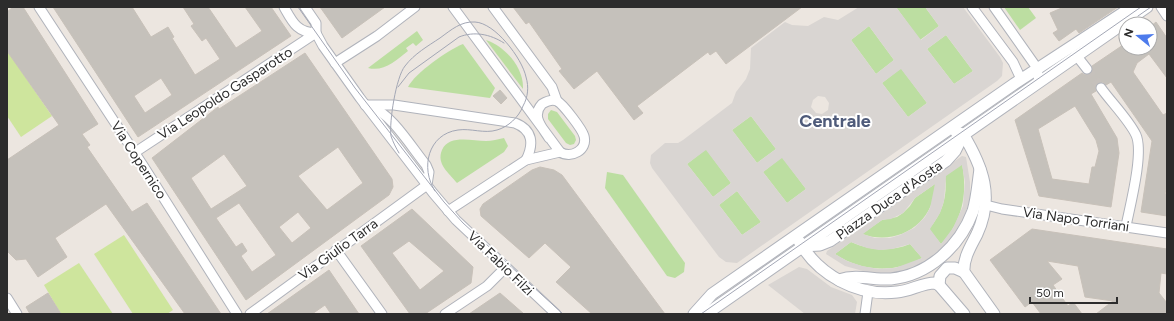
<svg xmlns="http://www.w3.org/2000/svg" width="1174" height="321" viewBox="0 0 1174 321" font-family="Figtree,sans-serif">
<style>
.green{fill:#bcdea1}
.pitch{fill:#cee59d}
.plaza{fill:#d9d5d2;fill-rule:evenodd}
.building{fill:#c5c1bb;stroke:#c8c1b9;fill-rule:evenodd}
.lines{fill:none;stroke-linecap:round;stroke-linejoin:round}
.minor-tunnel{stroke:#c6c1bc;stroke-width:9;stroke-dasharray:9 4.5;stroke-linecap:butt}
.minor-casing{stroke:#b0b3bb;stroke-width:11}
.tertiary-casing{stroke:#b0b3bb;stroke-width:13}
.minor{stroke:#fff;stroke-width:9}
.tertiary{stroke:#fff;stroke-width:11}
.tram{stroke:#a3a7b5;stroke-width:1}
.labels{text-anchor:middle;stroke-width:4;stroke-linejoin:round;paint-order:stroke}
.street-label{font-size:14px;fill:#2c2c2c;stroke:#fff}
.district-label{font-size:18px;font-weight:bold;fill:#4f5b7a;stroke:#fff}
</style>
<rect width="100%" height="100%" fill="#ece6e0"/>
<g class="green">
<path d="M 896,7 L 925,7 L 939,26 L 920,40 Z"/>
<path d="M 1004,7 L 1028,7 L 1036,18 L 1020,30 Z"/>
<path d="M 869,26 L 894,60 L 876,74 L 851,40 Z"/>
<path d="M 417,31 L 423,40 L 416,46 L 413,43 L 406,48 L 408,51 C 395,61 384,72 368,68 Z"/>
<path d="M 946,35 L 973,71 L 954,84 L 927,49 Z"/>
<path d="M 486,40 C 506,47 524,68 523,89 Z"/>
<path d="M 463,44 L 495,88 L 490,98 L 408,87 C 415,73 448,50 463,44 Z"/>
<path d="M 901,68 L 927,103 L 908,117 L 882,83 Z"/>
<path d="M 551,110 L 557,112 L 575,136 L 576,140 L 574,144 L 570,145 L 566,143 L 548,119 L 548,114 Z"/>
<path d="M 751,116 L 776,149 L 757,163 L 732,130 Z"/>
<path d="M 504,138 L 508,146 L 504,152 L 457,183 C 449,173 436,164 442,150 C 449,134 472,141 486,141 C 492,141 498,139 504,138 Z"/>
<path d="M 706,149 L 731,183 L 713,197 L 687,164 Z"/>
<path d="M 782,157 L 806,189 L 787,203 L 763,172 Z"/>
<path d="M 962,164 C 968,194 962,222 941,244 L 929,229 C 942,214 948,196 945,176 Z"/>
<path d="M 607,172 L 623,175 L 685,263 L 684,272 L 675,278 L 667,276 L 605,188 Z"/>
<path d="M 935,184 C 935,223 898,247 862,234 L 882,220 L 897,217 L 903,213 L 910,206 L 915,198 Z"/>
<path d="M 737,191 L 761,222 L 742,235 L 719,205 Z"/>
<path d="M 851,242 C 871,251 890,252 910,244 L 922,258 C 894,274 860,271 835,254 Z"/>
</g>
<g class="pitch">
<path d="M 8,52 L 52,116 L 21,137 L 7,116 Z"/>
<path d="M 124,235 L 173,310 L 167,314 L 133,314 L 94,254 Z"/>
<path d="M 79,263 L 113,314 L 61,314 L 44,285 Z"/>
</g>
<g class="plaza">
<path d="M 859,7 L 896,7 L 921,40 L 939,26 L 925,7 L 963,7 L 1000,57 L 1003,63 L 1002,76 L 997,81 L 737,263 L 726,262 L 719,257 L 652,168 L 650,163 L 651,155 L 665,143 L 678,143 L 683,140 L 732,103 L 736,92 L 746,79 L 750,69 L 751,48 L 785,22 L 792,25 L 808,26 L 824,17 L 838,20 ZM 869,26 L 894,60 L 876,74 L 851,40 ZM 946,35 L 973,71 L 954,84 L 927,49 ZM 901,69 L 927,103 L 908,117 L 882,83 ZM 818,96 L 825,97 L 829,103 L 828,110 L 822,114 L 816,113 L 811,107 L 813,100 ZM 751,116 L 776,149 L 757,163 L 732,130 ZM 706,150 L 731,183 L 713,197 L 687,164 ZM 782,158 L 806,189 L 787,203 L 763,172 ZM 737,191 L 761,222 L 742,235 L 719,205 Z"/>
<path d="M 962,156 L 966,157 L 970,182 L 970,199 L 965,215 L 948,245 L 921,266 L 904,271 L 887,274 L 870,273 L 845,266 L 826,254 L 827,251 ZM 962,165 L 965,182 L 963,206 L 953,228 L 941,244 L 930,229 L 940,213 L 944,201 L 946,176 ZM 935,184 L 930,208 L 925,217 L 914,228 L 900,235 L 890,238 L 875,238 L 863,234 L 882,220 L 891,219 L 903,213 L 915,198 ZM 851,242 L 867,248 L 879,250 L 892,249 L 910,244 L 922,258 L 895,268 L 878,269 L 862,266 L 847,261 L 835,254 Z"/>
<path d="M 799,267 L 807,269 L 831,287 L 852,295 L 857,302 L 855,314 L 805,314 L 768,285 Z"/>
</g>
<g class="building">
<path d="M 13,7 L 23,7 L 98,124 L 82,134 L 90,145 L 87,147 L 132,212 L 147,203 L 221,314 L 185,314 L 106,204 L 55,238 L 67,257 L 38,277 L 26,259 L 16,260 L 7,251 L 7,160 L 59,125 L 7,51 L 7,12 Z"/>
<path d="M 53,7 L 132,7 L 151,37 L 168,27 L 174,37 L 172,38 L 195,75 L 220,59 L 206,38 L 202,41 L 191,26 L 194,24 L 183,7 L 208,7 L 236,48 L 262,31 L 245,7 L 271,7 L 291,36 L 138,137 ZM 161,78 L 172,95 L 145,113 L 134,96 Z"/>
<path d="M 320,7 L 385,7 L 342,38 Z"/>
<path d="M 513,7 L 802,7 L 726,64 L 716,51 L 710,55 L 708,52 L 637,106 L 643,113 L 634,120 L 597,71 L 574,89 L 559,71 L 562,69 L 529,22 L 526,24 Z"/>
<path d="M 1064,7 L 1118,7 L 1079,33 L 1076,29 L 1059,41 L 1053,33 L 1058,30 L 1050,13 Z"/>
<path d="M 1156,22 L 1167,38 L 1167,78 L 1149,54 L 1137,63 L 1133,72 L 1163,115 L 1167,113 L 1167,183 L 1165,194 L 1167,194 L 1167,216 L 1141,212 L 1152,141 L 1111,82 L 1106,85 L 1103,82 L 1098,83 L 1095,86 L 1096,91 L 1091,94 L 1117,138 L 1118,146 L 1119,153 L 1111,207 L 1039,196 L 1015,120 L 1082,73 L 1085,75 L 1090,74 L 1093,71 L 1092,66 L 1126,43 L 1126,48 L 1150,48 L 1150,27 ZM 1075,106 L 1096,140 L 1099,151 L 1095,167 L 1092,167 L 1089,184 L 1052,179 L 1038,129 Z"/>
<path d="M 305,53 L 392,179 L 393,187 L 389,195 L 246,300 L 152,158 L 218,107 L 219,109 ZM 338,147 L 363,183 L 327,210 L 298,176 ZM 224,154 L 247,186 L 211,209 L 191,178 ZM 239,203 L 276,255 L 252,272 L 241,256 L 247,251 L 242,243 L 236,247 L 216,218 ZM 298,212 L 311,228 L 292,243 L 279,227 Z"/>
<path d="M 500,90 L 507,98 L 501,104 L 493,96 Z"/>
<path d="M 540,167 L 554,170 L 562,175 L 665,314 L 592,314 L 556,282 L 571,267 L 545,243 L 529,258 L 481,216 L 480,209 L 483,204 L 532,170 Z"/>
<path d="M 412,209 L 473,267 L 471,283 L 425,314 L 410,314 L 361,246 ZM 409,241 L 444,271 L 420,290 L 392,253 Z"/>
<path d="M 1032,229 L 1167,249 L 1167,274 L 1161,273 L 1159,293 L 1167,303 L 1167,314 L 1096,314 L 1113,301 L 1085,297 L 1078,266 L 1047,261 L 1062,279 L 1053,285 L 1068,306 L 1073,302 L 1082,314 L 1041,314 L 1032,302 L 1025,307 L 990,260 Z"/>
<path d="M 329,270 L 359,314 L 331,314 L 325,305 L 312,314 L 267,314 Z"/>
<path d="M 48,293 L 61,314 L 30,314 L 26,307 Z"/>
<path d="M 500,293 L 524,314 L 469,314 Z"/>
</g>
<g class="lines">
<path class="minor-tunnel" d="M 1087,69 L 1101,88"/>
<g class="minor-casing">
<g id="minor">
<path d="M 39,7 L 144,167 L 237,314"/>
<path d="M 284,7 C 292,21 297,33 316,33"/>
<path d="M 305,7 L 316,23 L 316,33 L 323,46 L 360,98 L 433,193 L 456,220 L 556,314"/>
<path d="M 453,7 L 560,152 C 571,159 588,150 584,136 C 582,129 563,104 557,101 C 552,99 547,101 542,104 C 531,116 542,127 549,138"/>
<path d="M 493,7 L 552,87 L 557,101"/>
<path d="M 972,7 L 1013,62 L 1021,79"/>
<path d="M 994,7 L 1037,68 L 1039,82"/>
<path d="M 1161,7 L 1167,16"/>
<path d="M 1076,55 L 1087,69"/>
<path d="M 335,63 L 377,36 L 415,7"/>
<path d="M 1101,88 C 1111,102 1129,120 1136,135 C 1144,153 1130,206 1126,226"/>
<path d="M 365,105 L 394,105 L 515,123 C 533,130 534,144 526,160"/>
<path d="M 370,106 C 391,113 412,148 426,165 L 429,172 L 427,185"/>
<path d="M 134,153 L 316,33"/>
<path d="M 986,205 L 1002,209 L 1167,233"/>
<path d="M 448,211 L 526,160 L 560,152"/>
<path d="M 336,250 L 382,314"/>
<path d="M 7,298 L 17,314"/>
<path d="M 250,314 L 427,185"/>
<path d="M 445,314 L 487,286 L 506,267"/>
<path d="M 865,314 L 868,292"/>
</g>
</g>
<g class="tertiary-casing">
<g id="tertiary">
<path d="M 956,132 L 963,134 C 983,167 994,197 977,234 C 971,246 963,258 964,272 L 994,314"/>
<path d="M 799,241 C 818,275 858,297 897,292 C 910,291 922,283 935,283 L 939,285 L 964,314"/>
<path d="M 802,246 L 820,245 L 830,241 L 946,161 L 955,151 L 962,137"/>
<path d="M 839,280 C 857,274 873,280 891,279 C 929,275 960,246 973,211 C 977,198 978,182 980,169"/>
<path d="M 939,285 L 940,276 L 947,268 L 955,268 L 964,272"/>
<path d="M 694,314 L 712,294 L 1014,84 L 1132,7"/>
<path d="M 706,314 L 1147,7"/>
</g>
</g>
<use href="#minor" class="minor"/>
<use href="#tertiary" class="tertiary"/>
<g class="tram">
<path d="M 298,7 L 355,88 L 444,202 L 463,223 L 563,314"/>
<path d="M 1138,16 L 1151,7"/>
<path d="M 398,87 L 409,73 L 459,37 C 474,31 490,34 504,43"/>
<path d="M 399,153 C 396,148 393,142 391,136 C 389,122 396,77 405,66 C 414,54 428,46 440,38 C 451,30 461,21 475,22 C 495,23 522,58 526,77 C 529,87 528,97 523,106 C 519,117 508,127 497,130 C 484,134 471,128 458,130 C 428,134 420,168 435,191"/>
<path d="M 701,314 L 1141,7"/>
</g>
</g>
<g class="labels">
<g class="street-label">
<text transform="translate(225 93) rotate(-33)" y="5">Via Leopoldo Gasparotto</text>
<text transform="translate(139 160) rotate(57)" y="5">Via Copernico</text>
<text transform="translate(889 200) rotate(-35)" y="5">Piazza Duca d'Aosta</text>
<text transform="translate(1076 219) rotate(8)" y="5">Via Napo Torriani</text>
<text transform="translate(338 249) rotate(-36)" y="5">Via Giulio Tarra</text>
<text transform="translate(501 263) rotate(44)" y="5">Via Fabio Filzi</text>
</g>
<g class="district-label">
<text x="835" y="127">Centrale</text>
</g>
</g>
<rect width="1174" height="321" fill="none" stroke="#2c2c2c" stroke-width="16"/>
<g transform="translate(1138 36) rotate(288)"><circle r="19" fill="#ffffff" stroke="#ababab"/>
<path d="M0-3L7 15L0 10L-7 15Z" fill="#4d7bec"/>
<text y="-6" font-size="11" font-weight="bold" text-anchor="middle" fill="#2c2c2c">N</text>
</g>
<path d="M1030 297v6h87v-6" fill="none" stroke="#2c2c2c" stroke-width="2"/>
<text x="1036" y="297" font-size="12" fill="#2c2c2c" stroke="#ffffff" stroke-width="3" paint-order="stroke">50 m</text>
</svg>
